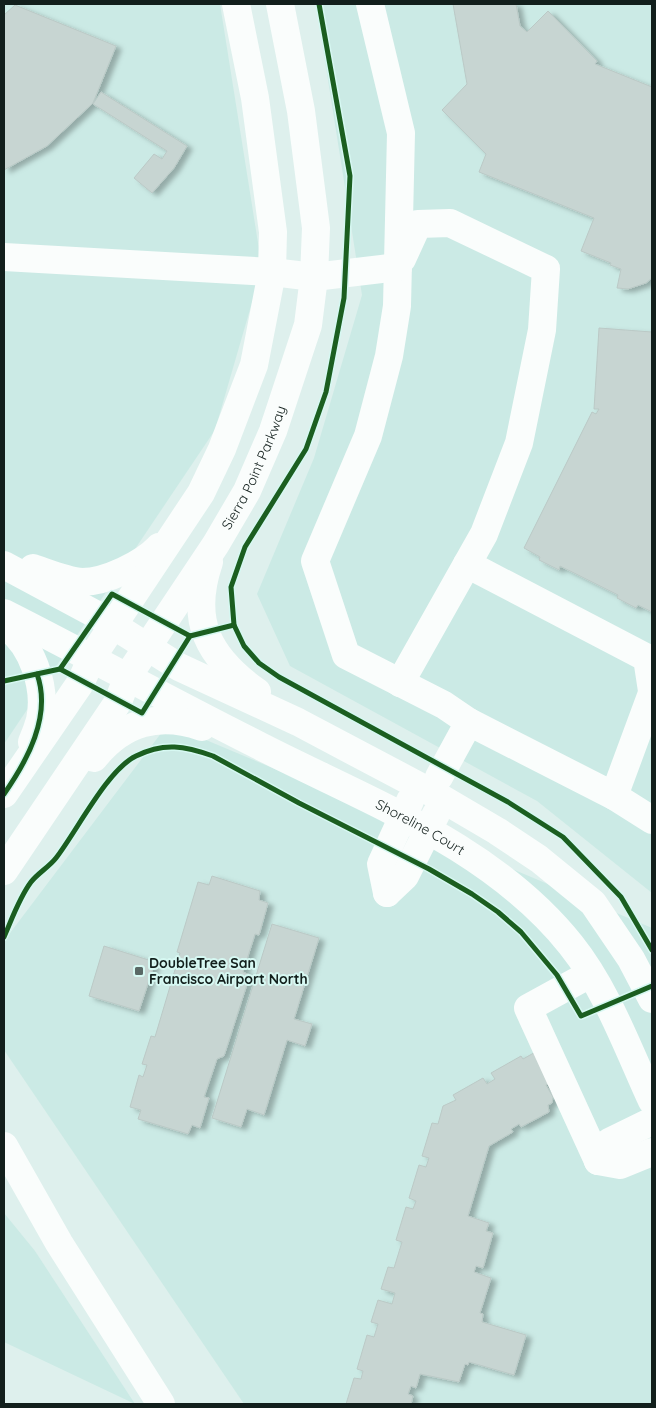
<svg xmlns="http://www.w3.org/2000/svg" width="656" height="1408" viewBox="0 0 656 1408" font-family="Quicksand,sans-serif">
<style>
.built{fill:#cbeae5}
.building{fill:#c7d5d2;stroke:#bbc9c6;filter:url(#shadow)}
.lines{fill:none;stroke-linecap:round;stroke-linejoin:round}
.minor{stroke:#fafdfc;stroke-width:28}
.highway{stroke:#fafdfc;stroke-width:28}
.cycleway-casing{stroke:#d6f8f2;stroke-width:8}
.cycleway{stroke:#1b5e20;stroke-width:5}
.poi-dot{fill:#596865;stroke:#d6f8f2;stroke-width:2}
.labels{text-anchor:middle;stroke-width:4;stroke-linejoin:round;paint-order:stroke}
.street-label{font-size:14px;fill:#121f1c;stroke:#d6f8f2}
.poi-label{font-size:14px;font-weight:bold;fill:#121f1c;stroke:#d6f8f2;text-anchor:start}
</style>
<defs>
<filter id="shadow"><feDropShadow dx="5.5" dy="3" stdDeviation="2.5" flood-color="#0004"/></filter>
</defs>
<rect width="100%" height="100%" fill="#def0ed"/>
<g class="built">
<path d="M 4,4 L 220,4 L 262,268 L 215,430 L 4,744 Z"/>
<path d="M 316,4 L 652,4 L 652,893 L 537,801 L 290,666 L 257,594 L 314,458 L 362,295 Z"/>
<path d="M 168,724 L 652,928 L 652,1404 L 244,1404 L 4,1050 L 4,941 Z"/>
<path d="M 4,1213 L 35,1251 L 135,1404 L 4,1342 Z"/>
</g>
<g class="building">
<path d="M 453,4 L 516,4 L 520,26 L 527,32 L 548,11 L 597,61 L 595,64 L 652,87 L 652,278 L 646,283 L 628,289 L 617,288 L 621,269 L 610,265 L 611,263 L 581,251 L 594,218 L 479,172 L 486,154 L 442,110 L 467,84 Z"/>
<path d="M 15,5 L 116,46 L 93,103 L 47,146 L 4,170 L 4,15 Z"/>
<path d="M 101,92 L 187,146 L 174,168 L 152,193 L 134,178 L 154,154 L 162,159 L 167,151 L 93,104 Z"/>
<path d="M 599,328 L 652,332 L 652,612 L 638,605 L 636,608 L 617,598 L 618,595 L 560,566 L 559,570 L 539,560 L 540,557 L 524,548 L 592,412 L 596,414 L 599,409 L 594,409 Z"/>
<path d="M 212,876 L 260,891 L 259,900 L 268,903 L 259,935 L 255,934 L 243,972 L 250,975 L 224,1056 L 217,1059 L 204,1097 L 209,1098 L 200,1128 L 192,1125 L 188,1134 L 138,1119 L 141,1110 L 130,1107 L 139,1075 L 143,1077 L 147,1065 L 142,1064 L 151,1036 L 155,1037 L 180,953 L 177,952 L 198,882 L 209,885 Z"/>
<path d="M 272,924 L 319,938 L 294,1019 L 312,1024 L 305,1046 L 287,1040 L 264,1115 L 247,1109 L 241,1127 L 212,1118 Z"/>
<path d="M 104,946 L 155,962 L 139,1011 L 89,996 Z"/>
<path d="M 539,1050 L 552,1082 L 546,1085 L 553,1097 L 552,1103 L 548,1105 L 549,1112 L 521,1127 L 519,1124 L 511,1129 L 513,1132 L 489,1146 L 468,1216 L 489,1223 L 486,1231 L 493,1233 L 483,1268 L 476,1266 L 474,1272 L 491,1278 L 480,1313 L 483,1314 L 482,1322 L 526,1335 L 514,1375 L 469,1362 L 468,1365 L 465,1364 L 459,1382 L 420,1374 L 416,1388 L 411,1386 L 408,1394 L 413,1396 L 411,1404 L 346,1404 L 354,1378 L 361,1379 L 363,1371 L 357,1369 L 367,1335 L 374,1337 L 378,1324 L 371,1322 L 378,1300 L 392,1304 L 395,1293 L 381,1289 L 388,1267 L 394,1268 L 402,1242 L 396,1240 L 406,1207 L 413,1209 L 416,1201 L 409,1198 L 419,1165 L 426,1167 L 429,1158 L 422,1156 L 432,1123 L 438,1124 L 443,1106 L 456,1100 L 453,1095 L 483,1078 L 487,1084 L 495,1079 L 491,1073 L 521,1056 L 523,1059 Z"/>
</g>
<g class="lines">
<g class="minor">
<path d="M 370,4 L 401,133 L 397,306 L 389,356 L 368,436 L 315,561 L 346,655 L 444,705 L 469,722 L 439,777"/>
<path d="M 4,257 L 272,272 L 314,277 L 398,267"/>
<path d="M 209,562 C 189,621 208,657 257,692"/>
<path d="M 467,564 L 647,658 L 652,691"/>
<path d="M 4,565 L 97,615 L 179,667 L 298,722 L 434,794 L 497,831 L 539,859 L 593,903 L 631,959 L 652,999"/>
<path d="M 33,568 C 48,573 67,581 82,582 C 106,582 143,564 159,547"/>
<path id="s1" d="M 4,613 C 89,656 172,702 258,745 C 367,801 492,846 571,945 C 607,990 628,1049 652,1101"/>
<path d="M 4,625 C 32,643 47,687 40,720 C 38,727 35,735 32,742"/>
<path d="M 400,683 L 484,534 L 519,443 L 542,330 L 546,269 L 450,223 L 418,224 L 402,259"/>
<path d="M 469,722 L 614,796 L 652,693"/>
<path d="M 94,758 C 123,722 159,712 202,727"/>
<path d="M 4,794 L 81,682 L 92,657 L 201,493 L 222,449 L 254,365 L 272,272 L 273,232 L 255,98 L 236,4"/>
<path d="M 614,796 L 652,820"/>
<path id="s2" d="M 4,871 L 118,702 L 128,676 L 216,544 L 247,491 L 273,431 L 308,325 L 314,277 L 316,228 L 301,111 L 280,4"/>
<path d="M 387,893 L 381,864 L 410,801"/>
<path d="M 387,893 L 405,876 L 436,814"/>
<path d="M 590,974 L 528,1008 L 598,1161"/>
<path d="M 598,1161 L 609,1142 L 652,1121"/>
<path d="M 598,1161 L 620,1165 L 652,1152"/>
</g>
<path class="highway" d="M 4,1146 L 59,1243 L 161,1404"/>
<g class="cycleway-casing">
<g id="cycleway">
<path d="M 319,4 L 350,176 L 344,298 L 326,392 L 306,449 L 245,547 L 231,587 L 234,625 L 244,646 L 259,663 L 279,677 L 508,802 L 563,837 L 621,897 L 652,950"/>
<path d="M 60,669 L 142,713 L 190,636"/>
<path d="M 4,681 L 60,669 L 112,594 L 190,636 L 234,625"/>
<path d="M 4,794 C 27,761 52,716 37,674"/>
<path d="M 4,937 C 12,919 19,898 31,882 C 38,873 49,867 56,858 C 77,831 107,770 136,756 C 164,742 185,746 213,756 L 299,803 L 429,869 L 472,894 L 498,912 L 521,932 L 557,975 L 581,1016 L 652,986"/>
</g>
</g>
<use href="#cycleway" class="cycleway"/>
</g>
<rect class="poi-dot" x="134" y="966" width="10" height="10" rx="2.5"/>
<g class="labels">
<g class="street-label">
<text dy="5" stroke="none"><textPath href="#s2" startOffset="476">Sierra Point Parkway</textPath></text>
<text dy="5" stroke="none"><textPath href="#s1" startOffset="468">Shoreline Court</textPath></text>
</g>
<g class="poi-label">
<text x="149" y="968">DoubleTree San<tspan x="149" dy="16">Francisco Airport North</tspan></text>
</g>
</g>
<rect width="656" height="1408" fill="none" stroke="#121f1c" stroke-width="10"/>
</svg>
